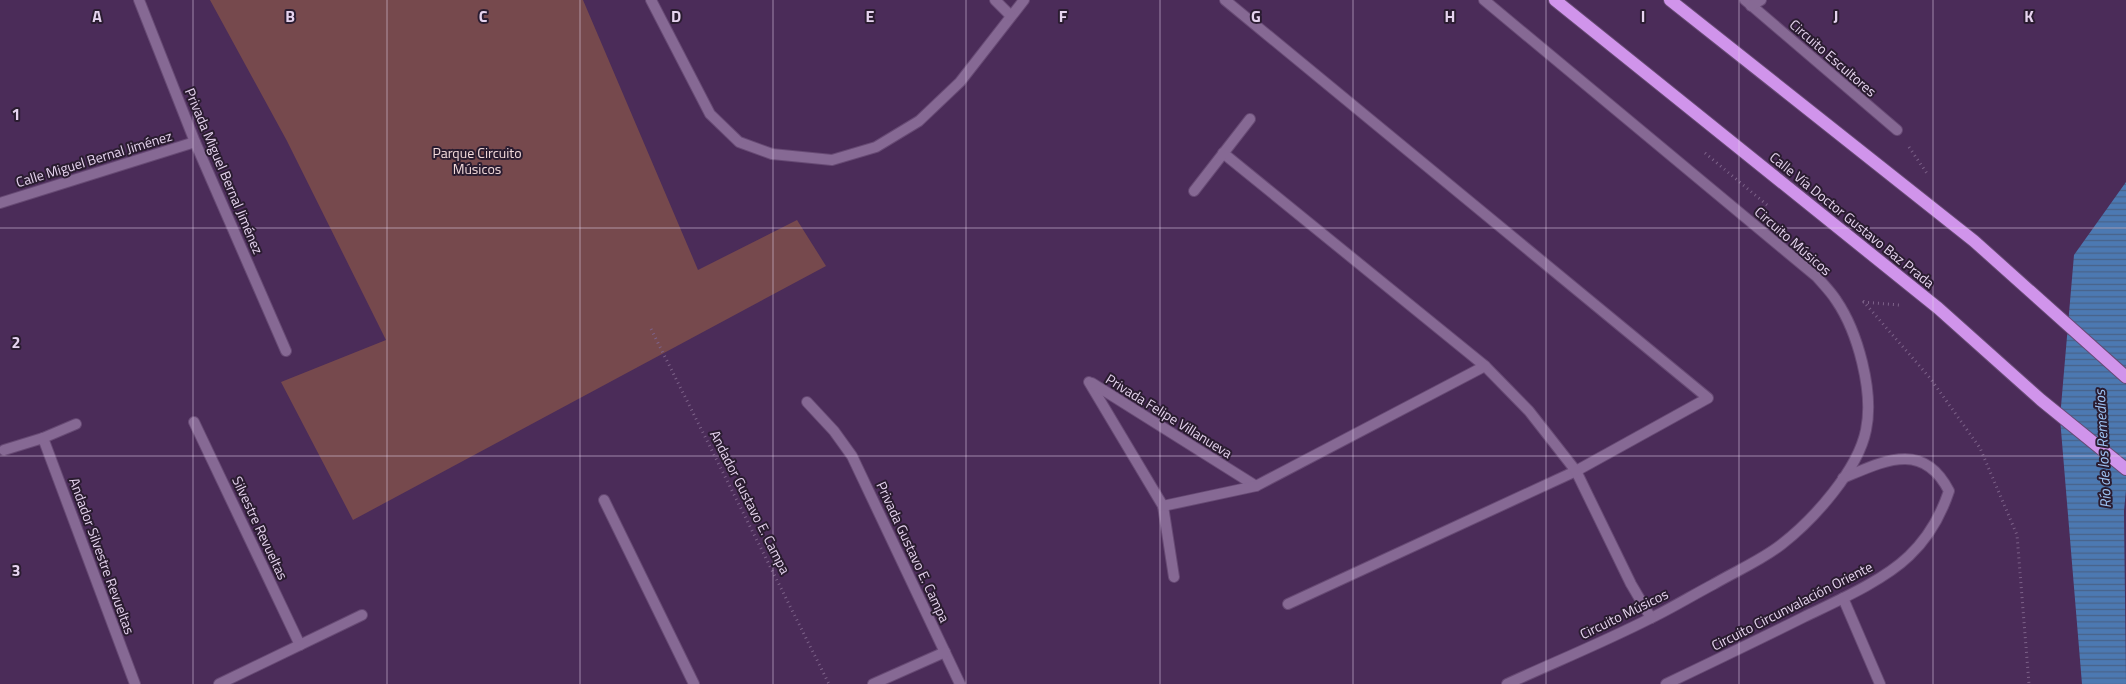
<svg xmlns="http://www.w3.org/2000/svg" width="2126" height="684" viewBox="0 0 2126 684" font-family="'Titillium Web',sans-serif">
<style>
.green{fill:#76494d}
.water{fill:url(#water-rules)}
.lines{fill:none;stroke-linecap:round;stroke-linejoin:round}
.street-casing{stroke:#674a74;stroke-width:12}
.primary-casing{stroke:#674a74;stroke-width:14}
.path{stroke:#7d6289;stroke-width:3;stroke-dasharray:1 4;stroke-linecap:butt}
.street{stroke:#866994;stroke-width:10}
.primary{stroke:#d094eb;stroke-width:12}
.grid{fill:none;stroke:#e6d4ef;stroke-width:1;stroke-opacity:0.55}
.labels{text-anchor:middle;stroke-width:4;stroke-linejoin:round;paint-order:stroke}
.street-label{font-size:14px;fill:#e6d4ef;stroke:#2a1c30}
.park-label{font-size:14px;fill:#f2dadb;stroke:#2a1c30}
.water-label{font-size:15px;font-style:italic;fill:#9fc4f4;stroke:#2a1c30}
.grid-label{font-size:16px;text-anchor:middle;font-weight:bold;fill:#e6d4ef;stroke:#2a1c30;stroke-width:4;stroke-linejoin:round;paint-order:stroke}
</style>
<defs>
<pattern id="water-rules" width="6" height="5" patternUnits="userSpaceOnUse" patternTransform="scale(1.25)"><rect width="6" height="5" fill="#4c79b2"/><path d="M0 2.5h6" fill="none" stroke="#496288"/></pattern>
</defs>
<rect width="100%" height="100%" fill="#4b2c59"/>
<path class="green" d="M 210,0 L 583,0 L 698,270 L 797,220 L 826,266 L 353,520 L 281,382 L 386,340 L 287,141 Z"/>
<path class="water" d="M 2126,182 L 2126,490 L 2124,511 L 2126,684 L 2082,684 L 2060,418 L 2074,255 Z"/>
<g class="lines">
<g class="street-casing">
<g id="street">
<path d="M 139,0 L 195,142 L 286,351"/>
<path d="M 651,0 L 710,114 L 739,142 L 772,154 L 832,160 L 876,147 L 919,121 L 960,82 L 1024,0"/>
<path d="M 995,0 L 1011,16"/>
<path d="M 1225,0 L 1708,398 L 1576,471 L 1288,604"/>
<path d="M 1484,0 L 1817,277 C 1824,285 1831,292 1836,300 C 1858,332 1874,392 1866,430 C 1858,470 1814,519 1782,544 C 1762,560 1736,571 1714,584 C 1693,595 1672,608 1651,618 C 1604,642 1555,662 1507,684"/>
<path d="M 1745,0 L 1897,130"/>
<path d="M 1751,6 L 1761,0"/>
<path d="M 1223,153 L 1485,366 L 1529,411 L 1576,471 L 1631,584 L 1651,618"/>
<path d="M 1194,191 L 1250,119"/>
<path d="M 0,203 L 195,142"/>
<path d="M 1089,382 L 1163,506 L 1174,577"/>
<path d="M 1092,383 L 1256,486"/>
<path d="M 807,402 L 834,431 L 852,456 L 960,684"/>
<path d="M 194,422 L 300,645"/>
<path d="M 43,438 L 135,684"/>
<path d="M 4,450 L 43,438 L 76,424"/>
<path d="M 604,500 L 694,684"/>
<path d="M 1163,506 L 1256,486 L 1485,366"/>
<path d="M 1843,598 L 1880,684"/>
<path d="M 219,684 L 362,615"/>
<path d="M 873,684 L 945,652"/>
<path d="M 1666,684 C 1712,662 1758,640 1804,617 C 1837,601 1883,581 1909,556 C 1928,538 1941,515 1949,491 C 1923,440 1884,461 1843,478"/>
</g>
</g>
<g class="primary-casing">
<g id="primary">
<path d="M 1555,0 L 1938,308 L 2041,400 L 2126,469"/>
<path d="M 1670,0 L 1974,241 L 2126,377"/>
</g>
</g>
<g class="path">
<path d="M 1909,147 L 1928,175"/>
<path d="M 1705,153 L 1767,205"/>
<path d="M 1863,301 L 1930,378 L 1980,448 L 2017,535 L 2029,684"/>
<path d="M 1863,302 L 1899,305"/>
<path d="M 651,329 L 829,684"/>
</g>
<use href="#street" class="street"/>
<use href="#primary" class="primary"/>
</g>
<path class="grid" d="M 193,0 L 193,684M 387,0 L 387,684M 580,0 L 580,684M 773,0 L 773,684M 966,0 L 966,684M 1160,0 L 1160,684M 1353,0 L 1353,684M 1546,0 L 1546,684M 1739,0 L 1739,684M 1933,0 L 1933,684M 0,228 L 2126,228M 0,456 L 2126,456"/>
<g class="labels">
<g class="street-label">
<text transform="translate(1833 58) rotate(41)" y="5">Circuito Escultores</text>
<text transform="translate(94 159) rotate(-17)" y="5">Calle Miguel Bernal Jiménez</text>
<text transform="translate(224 171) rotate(67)" y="5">Privada Miguel Bernal Jiménez</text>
<text transform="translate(1852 220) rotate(39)" y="5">Calle Vía Doctor Gustavo Baz Prada</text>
<text transform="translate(1793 241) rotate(41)" y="5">Circuito Músicos</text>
<text transform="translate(1169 416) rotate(32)" y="5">Privada Felipe Villanueva</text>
<text transform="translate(750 502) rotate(63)" y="5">Andador Gustavo E. Campa</text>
<text transform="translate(260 528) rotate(65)" y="5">Silvestre Revueltas</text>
<text transform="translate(913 552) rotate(65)" y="5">Privada Gustavo E. Campa</text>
<text transform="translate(102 556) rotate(70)" y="5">Andador Silvestre Revueltas</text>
<text transform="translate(1792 606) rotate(-27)" y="5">Circuito Circunvalación Oriente</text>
<text transform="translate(1624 614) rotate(-26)" y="5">Circuito Músicos</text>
</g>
<g class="park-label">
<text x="477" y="158">Parque Circuito<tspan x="477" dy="16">Músicos</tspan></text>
</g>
<g class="water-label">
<text transform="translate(2103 449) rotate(-93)" y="5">Río de los Remedios</text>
</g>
</g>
<g class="grid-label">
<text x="97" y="22">A</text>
<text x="290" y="22">B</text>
<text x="483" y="22">C</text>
<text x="676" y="22">D</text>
<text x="870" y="22">E</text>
<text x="1063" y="22">F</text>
<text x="1256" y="22">G</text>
<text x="1450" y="22">H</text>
<text x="1643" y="22">I</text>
<text x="1836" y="22">J</text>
<text x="2029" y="22">K</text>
<text x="16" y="120">1</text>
<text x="16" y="348">2</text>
<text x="16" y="576">3</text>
</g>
</svg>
